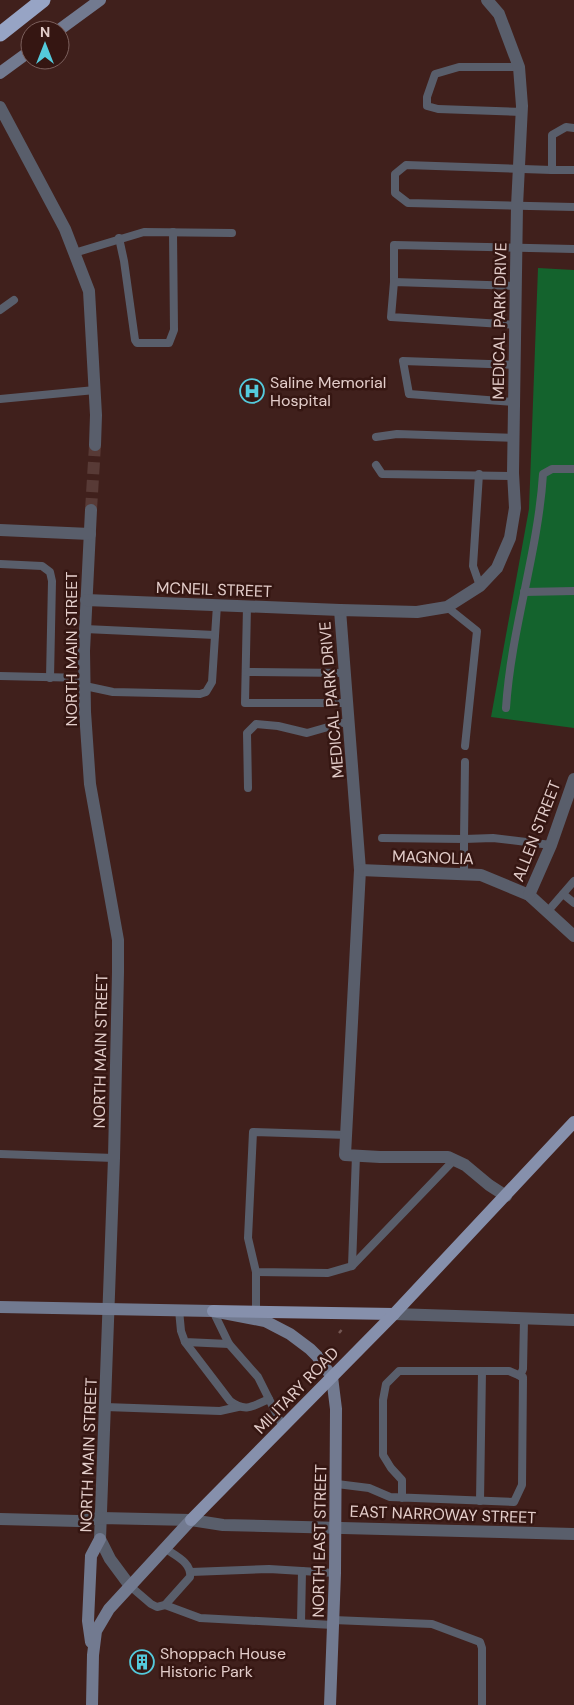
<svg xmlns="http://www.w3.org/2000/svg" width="574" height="1705" viewBox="0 0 574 1705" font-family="'DM Sans',sans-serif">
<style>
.green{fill:#14632d}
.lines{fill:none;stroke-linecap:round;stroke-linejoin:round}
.street-tunnel{stroke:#583a36;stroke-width:12;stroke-dasharray:12 6;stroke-linecap:butt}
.path{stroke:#745753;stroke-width:2.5;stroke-dasharray:4 4;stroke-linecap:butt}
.lane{stroke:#595e6b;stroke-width:8}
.street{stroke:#595e6b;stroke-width:12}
.secondary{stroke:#727a90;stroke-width:12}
.primary{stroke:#8690ac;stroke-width:12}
.highway{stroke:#97a4c5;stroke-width:15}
.labels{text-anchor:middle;stroke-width:5;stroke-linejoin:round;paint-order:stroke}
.street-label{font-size:16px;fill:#e3cdca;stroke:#351612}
.poi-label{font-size:16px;fill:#e3cdca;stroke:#351612;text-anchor:start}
</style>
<rect width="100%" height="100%" fill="#40201c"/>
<path class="green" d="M 538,268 L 574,270 L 574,728 L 491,717 L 529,509 Z"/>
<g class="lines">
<path class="street-tunnel" d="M 91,510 L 95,445"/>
<path class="path" d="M 339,1333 L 344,1327"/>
<g class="lane">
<path d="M 519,67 L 459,67 L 435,74 L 427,97 L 427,106 L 438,109 L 522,112"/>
<path d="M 574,128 L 566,127 L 552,135 L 552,170 L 406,165 L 395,174 L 395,193 L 408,203 L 574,207"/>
<path d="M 552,170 L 574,170"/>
<path d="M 119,238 L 124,261 L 135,340 L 137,343 L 169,343 L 174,330 L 173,232"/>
<path d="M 74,253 L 144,232 L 232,233"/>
<path d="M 394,282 L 394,245 L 574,249"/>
<path d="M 0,310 L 14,300"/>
<path d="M 516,325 L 391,317 L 394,282 L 516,286"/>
<path d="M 0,399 L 95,390"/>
<path d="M 514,402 L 409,394 L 403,361 L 515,365"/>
<path d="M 376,437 L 397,434 L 514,438"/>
<path d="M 376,465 L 382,474 L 513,476"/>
<path d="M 479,474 L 473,566 L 480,586"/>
<path d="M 0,564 L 42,566 L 50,572 L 52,581 L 50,678"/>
<path d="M 524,592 L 574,591"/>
<path d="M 247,606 L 245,703 L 347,703"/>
<path d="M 447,607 L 477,631 L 465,746"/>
<path d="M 85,629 L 215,635"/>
<path d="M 246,672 L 345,673"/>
<path d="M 0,676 L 85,678"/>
<path d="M 85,686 L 113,692 L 200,694 L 206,692 L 212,682 L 217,605"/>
<path d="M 506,708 C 511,629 538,553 543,474 L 552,469 L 574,469"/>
<path d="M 465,762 L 464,839 L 493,838 L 551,845"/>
<path d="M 248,788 L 247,733 L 256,724 L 278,726 L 307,733 L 349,721"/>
<path d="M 382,838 L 464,839 L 464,874"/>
<path d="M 563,894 L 574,903"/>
<path d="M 548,911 L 574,881"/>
<path d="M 347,1135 L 253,1132 L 248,1238 L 256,1272 L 328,1273 L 352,1266 L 356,1155"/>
<path d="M 0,1154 L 114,1158"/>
<path d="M 352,1266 L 454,1160"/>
<path d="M 179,1310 L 181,1331 L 185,1342 L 229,1344"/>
<path d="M 213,1311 L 229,1344 L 258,1377 L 283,1427"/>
<path d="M 256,1312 L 256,1272"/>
<path d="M 185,1342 L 230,1401 C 246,1413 253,1406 269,1399"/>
<path d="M 520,1376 L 523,1369 L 524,1319"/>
<path d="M 105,1407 L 220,1411 L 238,1407"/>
<path d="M 337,1484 L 369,1488 L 390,1497 L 514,1502 L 522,1485 L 523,1377 L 509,1371 L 399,1371 L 386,1384 L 383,1400 L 383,1455 L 391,1468 L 402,1480 L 402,1498"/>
<path d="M 480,1501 L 482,1371"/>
<path d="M 191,1572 L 269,1569 L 335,1573"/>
<path d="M 130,1586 L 151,1604 L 157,1607 L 165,1605 L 190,1577 C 192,1563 176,1556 166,1549"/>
<path d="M 165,1605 L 200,1618 L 333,1625"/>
<path d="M 333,1620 L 432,1624 L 480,1642 L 482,1648 L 482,1705"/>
<path d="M 301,1623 L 302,1571"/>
</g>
<g class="street">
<path d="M 487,0 L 499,14 L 519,67 L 522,106 L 517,206 L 513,473 L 515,508 L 510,538 L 497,568 L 480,586 L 447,607 L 417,612 L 340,610 L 360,870 L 345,1155 L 380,1157 L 448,1157 L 465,1165 L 489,1185 L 506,1196"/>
<path d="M 0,107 L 65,229 L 89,291 L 96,415 L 95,445"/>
<path d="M 91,510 L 84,651 L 85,712 L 90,784 L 118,940 L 118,972 L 114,1158 L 100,1539 L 110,1559 L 130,1586"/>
<path d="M 0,530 L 90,534"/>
<path d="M 86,600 L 340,610"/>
<path d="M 360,870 L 481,875 L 529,895 L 574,936"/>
<path d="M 529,895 L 551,845 L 574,779"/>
<path d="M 394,1314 L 574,1320"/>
<path d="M 0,1519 L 78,1521 L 101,1518 L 191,1520 L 223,1525 L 574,1534"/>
</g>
<g class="secondary">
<path d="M 59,30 L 100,0"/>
<path d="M 0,73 L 30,51"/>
<path d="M 0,1307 L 213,1311 L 265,1321 L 290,1334 L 310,1349 L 317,1356 L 332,1377 L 336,1409 L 335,1573 L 330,1705"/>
<path d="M 91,1642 L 88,1621 L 91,1556 L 100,1539"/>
<path d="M 92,1705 L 93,1655 L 96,1631 L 109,1609 L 191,1520"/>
</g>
<g class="primary">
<path d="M 213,1311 L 394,1314"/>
<path d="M 191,1520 L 394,1314 L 574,1122"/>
</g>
<path class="highway" d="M 0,34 L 43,0"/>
</g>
<defs>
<g id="hospital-ring" transform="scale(1.25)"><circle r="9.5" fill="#351612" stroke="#54cadc" stroke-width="1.5"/><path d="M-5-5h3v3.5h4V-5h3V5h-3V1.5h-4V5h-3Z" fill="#54cadc"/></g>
<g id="building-ring" transform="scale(1.25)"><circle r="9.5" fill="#351612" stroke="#54cadc" stroke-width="1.5"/><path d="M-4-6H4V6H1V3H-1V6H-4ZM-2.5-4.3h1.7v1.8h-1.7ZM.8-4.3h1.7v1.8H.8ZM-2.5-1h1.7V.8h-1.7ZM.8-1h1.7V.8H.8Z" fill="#54cadc"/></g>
</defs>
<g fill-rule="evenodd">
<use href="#hospital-ring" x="252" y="391"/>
<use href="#building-ring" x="142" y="1662"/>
</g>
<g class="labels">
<g class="street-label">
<text transform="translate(499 321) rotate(-89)" y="6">MEDICAL PARK DRIVE</text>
<text transform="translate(214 589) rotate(2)" y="6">MCNEIL STREET</text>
<text transform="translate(71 649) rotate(-90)" y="6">NORTH MAIN STREET</text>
<text transform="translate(331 700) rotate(-95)" y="6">MEDICAL PARK DRIVE</text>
<text transform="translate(536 831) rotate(-69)" y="6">ALLEN STREET</text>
<text transform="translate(433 857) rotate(2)" y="6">MAGNOLIA</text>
<text transform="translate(100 1051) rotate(-89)" y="6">NORTH MAIN STREET</text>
<text transform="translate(296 1390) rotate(-46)" y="6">MILITARY ROAD</text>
<text transform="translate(88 1455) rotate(-88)" y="6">NORTH MAIN STREET</text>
<text transform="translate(443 1514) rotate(2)" y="6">EAST NARROWAY STREET</text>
<text transform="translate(319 1541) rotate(-89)" y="6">NORTH EAST STREET</text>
</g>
<g class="poi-label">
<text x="270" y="388">Saline Memorial<tspan x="270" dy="18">Hospital</tspan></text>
<text x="160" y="1659">Shoppach House<tspan x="160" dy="18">Historic Park</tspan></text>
</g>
</g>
<g transform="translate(45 45)"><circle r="24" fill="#351612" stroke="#7b5f5c"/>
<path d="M0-4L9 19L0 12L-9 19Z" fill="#54cadc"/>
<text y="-8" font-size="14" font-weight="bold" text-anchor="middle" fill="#e3cdca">N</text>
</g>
</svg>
